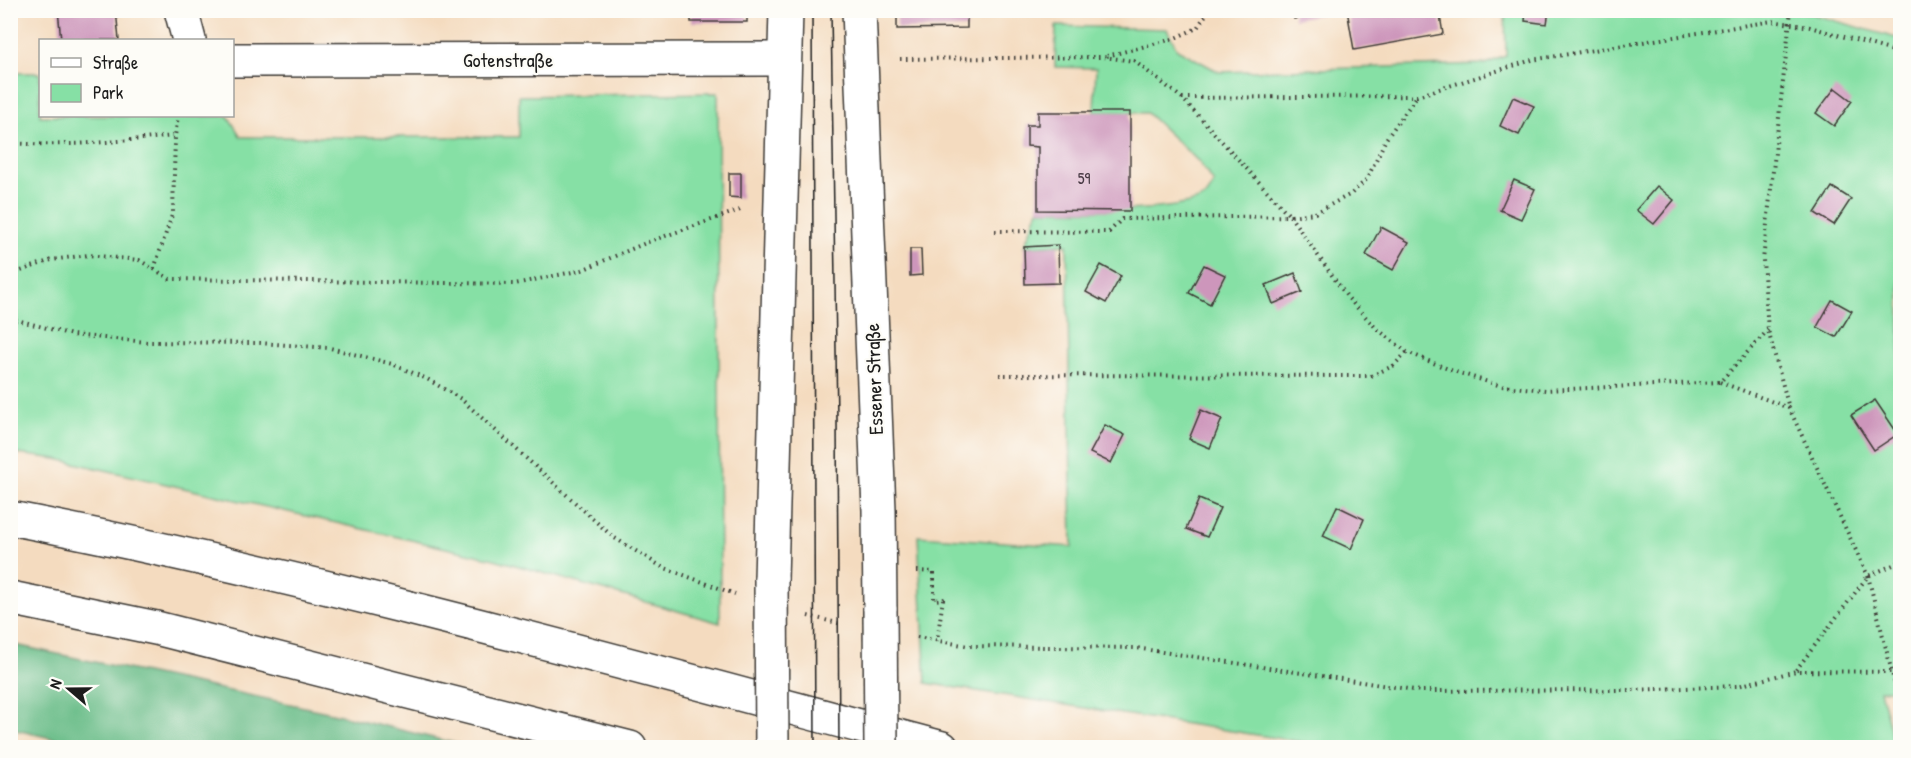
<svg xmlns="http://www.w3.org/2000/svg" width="1911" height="758" viewBox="0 0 1911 758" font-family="'Patrick Hand',sans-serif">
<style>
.green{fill:#86e0a5;stroke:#517e60;stroke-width:1.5}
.forest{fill:#6cbe8a;stroke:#446d53;stroke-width:1.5}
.building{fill:#cd96bb}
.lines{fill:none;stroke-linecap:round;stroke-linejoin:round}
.minor-casing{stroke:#3c3934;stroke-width:36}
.secondary-casing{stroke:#3c3934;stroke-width:36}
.motorway-casing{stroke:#3c3934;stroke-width:36}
.path{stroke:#3c3934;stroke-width:4;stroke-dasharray:1.5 4.5;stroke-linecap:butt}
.minor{stroke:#fff;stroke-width:33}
.secondary{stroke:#fff;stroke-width:33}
.motorway{stroke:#fff;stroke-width:33}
.tram{stroke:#1c1c1c;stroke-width:1.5}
.secondary-bridge-casing{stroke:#3c3934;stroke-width:36;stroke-linecap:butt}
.secondary-bridge{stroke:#fff;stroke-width:33}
.labels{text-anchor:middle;stroke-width:4.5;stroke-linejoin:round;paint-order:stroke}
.number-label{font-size:16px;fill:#483a44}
.street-label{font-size:20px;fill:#1c1c1c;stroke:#fdfcf7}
</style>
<rect width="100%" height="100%" fill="#fdfcf7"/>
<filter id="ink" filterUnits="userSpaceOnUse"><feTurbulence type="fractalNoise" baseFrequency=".0167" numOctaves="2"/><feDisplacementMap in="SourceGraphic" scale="12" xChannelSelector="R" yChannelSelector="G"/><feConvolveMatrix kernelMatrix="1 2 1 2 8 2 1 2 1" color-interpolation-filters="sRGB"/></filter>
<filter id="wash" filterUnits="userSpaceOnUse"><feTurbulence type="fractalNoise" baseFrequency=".008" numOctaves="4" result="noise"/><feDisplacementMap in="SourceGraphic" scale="24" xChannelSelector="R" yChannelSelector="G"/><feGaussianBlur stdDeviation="1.35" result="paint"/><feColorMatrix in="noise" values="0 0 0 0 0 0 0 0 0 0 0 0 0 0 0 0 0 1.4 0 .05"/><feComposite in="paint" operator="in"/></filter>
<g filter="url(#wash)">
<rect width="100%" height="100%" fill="#f4dbbf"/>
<g class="green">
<path d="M 1505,10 L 1801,11 L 1900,39 L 1900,690 L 1880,690 L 1895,747 L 1334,747 L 926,683 L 918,536 L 1072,547 L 1067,244 L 1024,247 L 1038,210 C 1071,210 1185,215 1207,195 C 1210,192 1212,186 1214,183 L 1199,162 L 1147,113 L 1094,112 L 1096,68 L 1055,67 L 1056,26 L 1167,29 L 1177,49 L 1219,72 L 1485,64 L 1506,56 Z"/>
<path d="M 11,73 L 40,73 L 40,116 L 228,116 L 241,137 L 519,137 L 519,96 L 718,93 L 720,623 L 494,559 L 57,459 L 11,453 Z"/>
</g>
<path class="forest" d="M 11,644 L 332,713 L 470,747 L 95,748 L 11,729 Z"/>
<g id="blocks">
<g class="building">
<path d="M 58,10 L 116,10 L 119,40 L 61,40 Z"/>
<rect x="691" y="10" width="56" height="12"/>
<path d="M 897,10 L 967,10 L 967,28 L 897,29 Z"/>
<path d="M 1293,10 L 1335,10 L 1335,12 L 1294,19 Z"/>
<path d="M 1347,10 L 1439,10 L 1443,34 L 1354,50 Z"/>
<path d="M 1526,10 L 1549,10 L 1547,24 L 1525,21 Z"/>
<path d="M 1835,88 L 1852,101 L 1834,126 L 1816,113 Z"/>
<path d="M 1513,97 L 1534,106 L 1519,135 L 1500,126 Z"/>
<path d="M 1038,112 L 1130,112 L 1130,211 L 1038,210 L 1038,147 L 1027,146 L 1027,125 L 1038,125 Z"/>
<path d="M 729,173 L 741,173 L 741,198 L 729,197 Z"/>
<path d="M 1514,180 L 1535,189 L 1521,219 L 1500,210 Z"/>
<path d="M 1657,186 L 1674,200 L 1654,224 L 1636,210 Z"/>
<path d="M 1832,187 L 1851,199 L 1834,225 L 1815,213 Z"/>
<path d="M 1381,227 L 1409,242 L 1393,270 L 1366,255 Z"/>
<path d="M 1058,245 L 1059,283 L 1025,284 L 1024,247 Z"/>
<path d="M 910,249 L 921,249 L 922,275 L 910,276 Z"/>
<path d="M 1101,265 L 1121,276 L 1106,303 L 1086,292 Z"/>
<path d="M 1204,265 L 1225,275 L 1210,304 L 1189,293 Z"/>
<path d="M 1295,273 L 1302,292 L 1273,304 L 1266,285 Z"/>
<path d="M 1832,300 L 1852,311 L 1836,337 L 1817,327 Z"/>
<path d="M 1875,400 L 1898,434 L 1874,450 L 1851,415 Z"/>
<path d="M 1201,410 L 1222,419 L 1210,448 L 1189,439 Z"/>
<path d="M 1105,425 L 1125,435 L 1111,463 L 1090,453 Z"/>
<path d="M 1199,499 L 1220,508 L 1207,537 L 1186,529 Z"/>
<path d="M 1337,506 L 1364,519 L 1351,549 L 1323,536 Z"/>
</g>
</g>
</g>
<g filter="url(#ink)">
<use href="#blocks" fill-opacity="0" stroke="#3c3934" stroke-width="1.5"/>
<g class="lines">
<g class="minor-casing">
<g id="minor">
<path d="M 181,10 L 189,40"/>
<path d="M 232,60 L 784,59"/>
</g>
</g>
<g class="secondary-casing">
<g id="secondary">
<path d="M 859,10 L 879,510 L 880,610"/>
<path d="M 771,580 L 786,10"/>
</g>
</g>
<g class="motorway-casing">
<g id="motorway">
<path d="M 10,518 C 324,579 633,666 942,748"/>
<path d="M 10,598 L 156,628 L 630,748"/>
</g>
</g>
<g class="path">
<path d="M 1791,10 L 1763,260 L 1768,330 L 1789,408 L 1868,576 L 1900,705"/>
<path d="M 1107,56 L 1173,39 L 1197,28 L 1209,10"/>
<path d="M 900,59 L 1103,57 L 1134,61 L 1182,98 L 1290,216 L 1315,213 L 1351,194 L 1367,179 L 1386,139 L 1417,96"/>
<path d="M 1182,98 L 1417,96 L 1532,60 L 1772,21 L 1810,27 L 1900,53"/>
<path d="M 10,143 C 66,147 120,141 175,136"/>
<path d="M 995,231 L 1109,232 L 1122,219 L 1290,216 L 1348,298 L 1376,328 L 1407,352 L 1453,371 L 1501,386 L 1546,390 L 1720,382 L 1768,330"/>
<path d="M 154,269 L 170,279 L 515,284 L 582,270 L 648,242 L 743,209"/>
<path d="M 10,275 L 51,260 L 88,255 L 139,260 L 154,269 L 173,212 L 175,136 L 178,116"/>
<path d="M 10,318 L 72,335 L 147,342 L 260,343 L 330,348 L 392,364 L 427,379 L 461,399 L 613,537 L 662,567 L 735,594"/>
<path d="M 999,375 L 1371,376 L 1393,366 L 1407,352"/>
<path d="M 1720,382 L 1789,408"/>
<path d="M 917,571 L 934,572 L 934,600 L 943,599 L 937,641"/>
<path d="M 808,616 L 842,624"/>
<path d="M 917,637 L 968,646 L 1136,648 L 1421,691 L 1631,690 L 1738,686 L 1796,671 L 1891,672"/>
<path d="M 1796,670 L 1868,576 L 1900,562"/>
</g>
<use href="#minor" class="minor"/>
<use href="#secondary" class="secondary"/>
<use href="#motorway" class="motorway"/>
<g class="tram">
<path d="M 812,10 L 815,748"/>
<path d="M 831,10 L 837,419 L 839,748"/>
</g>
<g class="secondary-bridge-casing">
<g id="secondary-bridge">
<path d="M 771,580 L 772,748"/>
<path d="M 880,610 L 881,748"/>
</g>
</g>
<use href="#secondary-bridge" class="secondary-bridge"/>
</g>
</g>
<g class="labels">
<g class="number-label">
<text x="1084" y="184">59</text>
</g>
<g class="street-label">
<text x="508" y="67">Gotenstraße</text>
<text transform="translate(874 379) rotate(-92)" y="7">Essener Straße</text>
</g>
</g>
<rect width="1911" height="758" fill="none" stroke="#fdfcf7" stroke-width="36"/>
<rect x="39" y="39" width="195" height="78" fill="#fdfcf7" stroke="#a3a29f" stroke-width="1.5"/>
<rect x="51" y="58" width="30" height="9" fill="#ffffff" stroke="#a3a29f" stroke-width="1.5"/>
<text x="93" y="69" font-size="18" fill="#1c1c1c">Straße</text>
<rect x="51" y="84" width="30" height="18" fill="#86e0a5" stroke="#a3a29f" stroke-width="1.5"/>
<text x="93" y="99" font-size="18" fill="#1c1c1c">Park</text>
<g transform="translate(69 689) rotate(290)" stroke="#fdfcf7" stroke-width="4.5" paint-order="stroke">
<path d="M0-4.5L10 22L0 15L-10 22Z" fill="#1c1c1c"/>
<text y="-9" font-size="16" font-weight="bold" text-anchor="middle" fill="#1c1c1c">N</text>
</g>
</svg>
